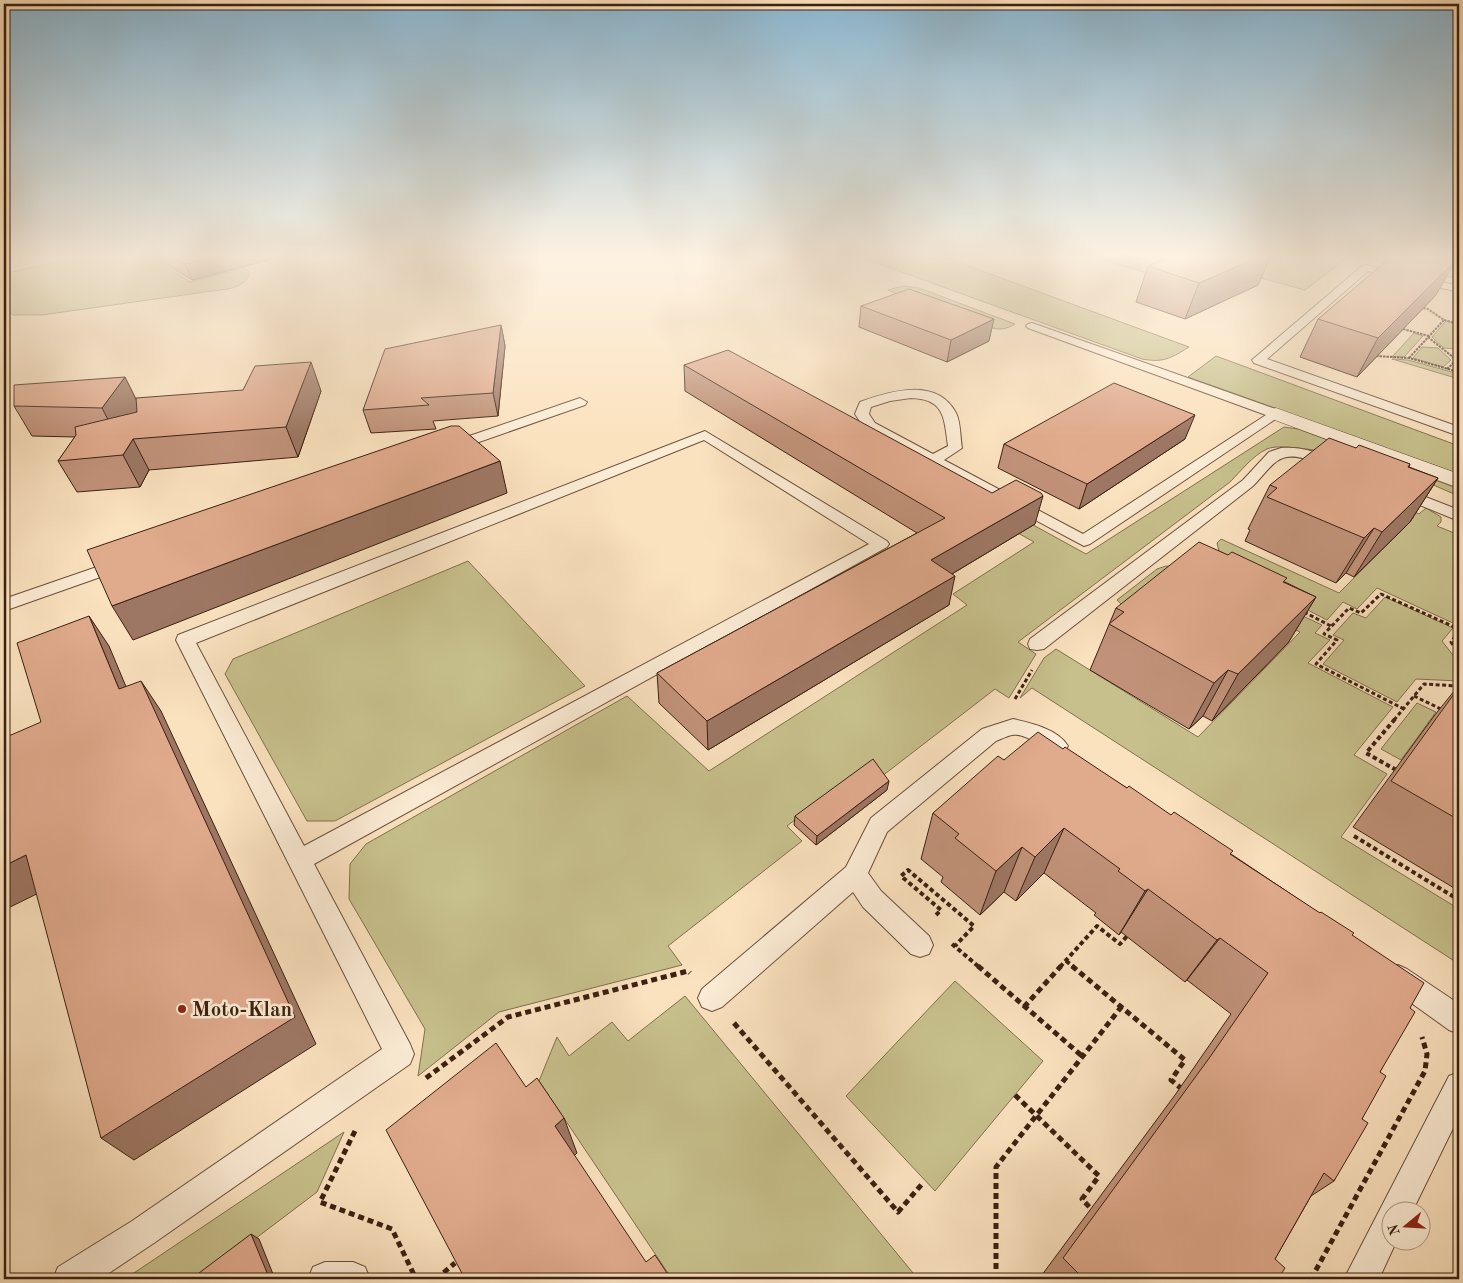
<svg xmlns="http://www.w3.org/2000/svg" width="1463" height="1283" viewBox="0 0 1463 1283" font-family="'Old Standard TT',serif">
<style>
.green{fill:#c7c08c;stroke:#81704e}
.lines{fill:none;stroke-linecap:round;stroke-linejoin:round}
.service-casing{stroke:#6b503c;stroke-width:2}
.minor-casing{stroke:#6b503c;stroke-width:1}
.path-far3{stroke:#3b2011;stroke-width:2;stroke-dasharray:2.5 1;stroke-linecap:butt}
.path-far2{stroke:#3b2011;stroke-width:3;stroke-dasharray:4 2.5;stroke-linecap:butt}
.path-far1{stroke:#3b2011;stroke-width:4;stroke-dasharray:4.5 3;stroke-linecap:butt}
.path{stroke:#3b2011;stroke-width:5;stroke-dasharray:6 4;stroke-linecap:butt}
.service{fill:#fcecd5;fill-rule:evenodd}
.minor{fill:#fcecd5;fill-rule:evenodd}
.wall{fill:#c19279;stroke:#3b2011}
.shaded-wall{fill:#9d7763;stroke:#3b2011}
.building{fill:#e0aa8d;stroke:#3b2011}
.poi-dot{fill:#8f2418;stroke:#fcecd5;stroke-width:2}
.labels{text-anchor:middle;stroke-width:5;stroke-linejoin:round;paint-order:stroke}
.near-poi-label{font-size:21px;font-weight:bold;fill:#3b2011;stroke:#fcecd5;text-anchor:start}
</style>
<rect width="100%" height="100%" fill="#fbe2bf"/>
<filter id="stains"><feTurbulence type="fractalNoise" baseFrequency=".004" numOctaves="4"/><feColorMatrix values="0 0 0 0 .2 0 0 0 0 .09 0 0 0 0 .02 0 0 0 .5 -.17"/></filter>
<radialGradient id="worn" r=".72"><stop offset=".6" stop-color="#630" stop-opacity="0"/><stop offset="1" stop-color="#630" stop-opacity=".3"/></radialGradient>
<g class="green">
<path d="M 76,257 L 152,257 L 190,282 L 245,268 L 250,273 C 244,289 227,289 212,291 L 42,315 L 13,315 L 4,309 L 4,274 Z"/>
<path d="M 860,257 L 944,257 L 1189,347 C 1171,358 1164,363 1142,359 Z"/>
<path d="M 1095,257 L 1171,257 L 1187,261 L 1153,275 Z"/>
<path d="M 1184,257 L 1348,257 L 1305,290 Z"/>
<path d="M 1364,257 L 1459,257 L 1459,279 Z"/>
<path d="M 903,286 L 919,288 L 1015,324 C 1003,331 997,330 984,325 L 980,327 L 888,290 Z"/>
<path d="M 1446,321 L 1459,325 L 1459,349 L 1444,348 L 1432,337 Z"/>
<path d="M 1414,333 L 1423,336 L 1404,357 L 1392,357 Z"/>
<path d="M 1422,347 L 1438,348 L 1451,360 L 1443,367 L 1413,358 Z"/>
<path d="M 1216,356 L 1459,446 L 1459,474 L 1188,377 Z"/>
<path d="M 1392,359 L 1408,360 L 1459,374 L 1459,379 Z"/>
<path d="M 811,403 L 1086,554 L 1284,427 L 1298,429 L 1459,489 L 1459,496 C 1432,485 1405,471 1377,463 C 1358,458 1282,441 1267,449 C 1252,456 1241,471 1230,482 L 1018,642 L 1036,654 L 1009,698 L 995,689 L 864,790 L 849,779 L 787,826 L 802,841 L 668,946 L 682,965 L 499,1012 L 418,1076 L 425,1029 L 349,899 L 350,864 L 366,844 L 627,696 L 709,771 L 967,605 L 953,594 L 1034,542 L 798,410 Z"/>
<path d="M 1366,498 L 1388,501 L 1419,514 L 1426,508 L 1441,517 L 1441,522 L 1437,526 L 1459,535 L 1459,619 L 1455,624 L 1377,588 L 1357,609 L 1343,602 L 1327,620 L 1300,606 L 1311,595 L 1219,551 L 1217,543 L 1221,539 L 1339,593 L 1414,517 Z"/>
<path d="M 468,561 L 585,686 L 335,821 L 307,821 L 225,674 L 233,659 Z"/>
<path d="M 1166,566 L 1177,567 L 1294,612 L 1322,625 L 1315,633 L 1330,640 L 1308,663 L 1393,707 L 1354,755 L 1387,774 L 1341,837 L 1459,909 L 1459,964 L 1032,688 L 1020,698 L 1044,658 L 1056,649 L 1198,737 L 1300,632 L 1182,573 L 1132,614 L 1117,600 L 1157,569 Z"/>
<path d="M 1385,597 L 1453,628 L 1442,641 L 1459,663 L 1459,681 L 1416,679 L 1397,702 L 1323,664 L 1344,640 L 1333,635 L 1353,613 L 1366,618 Z"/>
<path d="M 1417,703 L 1436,712 L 1401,760 L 1381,749 Z"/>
<path d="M 955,981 L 1043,1061 L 935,1191 L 846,1096 Z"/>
<path d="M 685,996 L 918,1279 L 672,1279 L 539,1081 L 557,1037 L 569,1056 L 612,1022 L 628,1041 Z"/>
<path d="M 344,1132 L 317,1192 L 202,1279 L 125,1279 Z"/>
</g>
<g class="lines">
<g class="service-casing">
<g id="service">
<path d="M 1366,265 L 1459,286 L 1459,292 L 1368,271 L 1267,359 L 1459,427 L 1459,436 L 1254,363 L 1252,360 L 1362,266 Z"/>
<path d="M 1032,323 L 1281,411 L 1283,414 L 1090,544 L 1084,546 L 865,429 L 855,414 L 860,402 C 890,391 937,377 956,413 C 961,423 960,437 962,448 L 944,460 L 1083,534 L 1266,415 L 1028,328 L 1026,326 L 1028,324 ZM 911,398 C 945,399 944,418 948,446 L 933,454 L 875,423 L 869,414 L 871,407 L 890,401 Z"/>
<path d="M 580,398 L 587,402 L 585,405 L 456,450 L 446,450 L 444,447 L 446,444 Z"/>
<path d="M 705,431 L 887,541 L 889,544 L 887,547 L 314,864 L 410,1044 L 414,1054 L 410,1064 L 154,1243 L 100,1279 L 53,1279 L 58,1267 L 132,1221 L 382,1049 L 176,640 L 178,635 ZM 704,440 L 869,544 L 304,846 L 196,643 Z"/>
<path d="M 1281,448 C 1301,446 1319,453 1336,461 L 1338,464 L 1336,467 C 1328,469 1322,465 1314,462 C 1279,448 1275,463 1253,486 L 1044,649 L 1037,650 L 1030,649 L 1028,644 L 1030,639 L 1243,480 L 1269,452 Z"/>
<path d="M 1400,487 L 1459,510 L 1459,521 L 1395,495 L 1392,492 L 1395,489 Z"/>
<path d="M 120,559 L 126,560 L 128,564 L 126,568 L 4,611 L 4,599 Z"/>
<path d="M 1013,719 C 1031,723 1058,729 1068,746 L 1064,752 C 1045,758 1032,732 1012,735 C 1007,736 1001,739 996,741 L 887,832 L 868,873 L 881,891 L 929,936 L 933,945 L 929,954 L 920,957 L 911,954 L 863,907 L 853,892 L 722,1007 L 712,1011 L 702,1007 L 698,998 L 702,989 L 846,867 L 871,818 L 982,729 Z"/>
<path d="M 1398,965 L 1407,969 L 1459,1004 L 1459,1034 L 1449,1030 L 1389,987 L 1385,978 L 1389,969 Z"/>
<path d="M 1459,1072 L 1459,1116 L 1413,1210 L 1390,1210 L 1390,1240 L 1397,1240 L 1379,1279 L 1344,1279 L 1449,1076 Z"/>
<path d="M 325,1262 L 353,1262 L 365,1267 L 370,1279 L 308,1279 L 313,1267 Z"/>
</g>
</g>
<g class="minor-casing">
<path id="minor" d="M 1276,408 L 1459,474 L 1459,488 L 1269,418 L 1266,414 L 1269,410 Z"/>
</g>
<g class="path-far3">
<path d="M 1444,320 L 1459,324"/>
<path d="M 1403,329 L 1429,336"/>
<path d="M 1428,337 L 1459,362"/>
<path d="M 1376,356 L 1409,358 L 1459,372"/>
<path d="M 1409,358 L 1444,320 L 1428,309 L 1423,308"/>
<path d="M 1447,369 L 1459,358"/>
</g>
<g class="path-far2">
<path d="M 1304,612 L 1331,626"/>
<path d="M 1459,631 L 1451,642 L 1459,653"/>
<path d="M 1414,696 L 1443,710"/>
<path d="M 1015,699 L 1032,670"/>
<path d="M 1404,709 L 1316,664 L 1337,640 L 1324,634 L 1349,608 L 1361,613 L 1381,594 L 1459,629"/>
<path d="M 1394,720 L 1424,684 L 1459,686"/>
</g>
<g class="path-far1">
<path d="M 1395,719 L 1366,753 L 1398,771"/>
<path d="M 1354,836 L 1459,900"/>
<path d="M 936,915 L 941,910 L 901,876 L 908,870 L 974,926 L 955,946"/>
<path d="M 952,944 L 979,967"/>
<path d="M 1066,961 L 1074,967"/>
<path d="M 1060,967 L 1097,926 L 1120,944 L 1128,935"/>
</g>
<g class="path">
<path d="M 978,966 L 1082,1056"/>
<path d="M 1072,966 L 1185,1060 L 1171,1080 L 1182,1089"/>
<path d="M 1024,1007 L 1061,966"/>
<path d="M 734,1023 L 898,1212 L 922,1184"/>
<path d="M 426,1078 L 508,1017 L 688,971 L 690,973"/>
<path d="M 1015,1095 L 1099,1176 L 1082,1199 L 1093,1211"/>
<path d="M 355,1131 L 320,1202 L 392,1229 L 416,1279"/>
<path d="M 436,1279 L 455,1263"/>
<path d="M 996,1279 L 996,1167 L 1122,1006"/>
<path d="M 1311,1279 L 1425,1071 L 1427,1054 L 1422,1037"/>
</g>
<use href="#service" class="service"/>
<use href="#minor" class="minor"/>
</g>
<g class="wall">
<path d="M 155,257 L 280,257 L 192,280 Z"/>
<path d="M 1172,257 L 1270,257 L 1258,285 L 1185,319 L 1136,302 L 1148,266 Z"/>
<path d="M 1436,295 L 1357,377 L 1300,357 L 1318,319 Z"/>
<path d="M 861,306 L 989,341 L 947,362 L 859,327 Z"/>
<path d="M 501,325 L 505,346 L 498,416 L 433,421 L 436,429 L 371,433 L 363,410 Z"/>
<path d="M 684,365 L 1035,524 L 952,574 L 949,605 L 708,750 L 659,703 L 657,673 L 917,533 L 685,391 Z"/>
<path d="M 321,391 L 298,457 L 149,470 L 140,487 L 77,492 L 58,461 L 75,437 L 32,436 L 14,406 L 136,399 Z"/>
<path d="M 1185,439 L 1079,509 L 998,468 L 1004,444 Z"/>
<path d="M 1356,448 L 1410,464 L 1409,467 L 1438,478 L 1410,522 L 1354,577 L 1346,573 L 1336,583 L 1245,541 L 1250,530 L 1248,529 L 1270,485 Z"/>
<path d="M 1285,582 L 1316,597 L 1288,643 L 1212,721 L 1203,716 L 1189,729 L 1090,670 L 1116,608 Z"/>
<path d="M 1459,685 L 1459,891 L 1353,827 L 1434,716 Z"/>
<path d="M 1063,749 L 1127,788 L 1231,854 L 1352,935 L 1410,1008 L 1380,1072 L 1362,1119 L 1334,1181 L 1311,1196 L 1275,1259 L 1278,1279 L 1039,1279 L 1175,1095 L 1231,1014 L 1187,980 L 1185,982 L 1121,932 L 1119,935 L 1094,915 L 1096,913 L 1044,873 L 1016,901 L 1004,892 L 980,915 L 941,882 L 943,877 L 921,859 L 933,813 L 1004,760 Z"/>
<path d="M 887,790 L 816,845 L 794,825 L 795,816 Z"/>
</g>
<g class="shaded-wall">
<path d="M 213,257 L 280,257 L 192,280 L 185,264 Z"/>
<path d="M 1259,257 L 1270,257 L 1258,285 L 1185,319 L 1199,283 Z"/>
<path d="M 1456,260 L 1436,295 L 1357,377 L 1378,338 Z"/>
<path d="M 994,319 L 989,341 L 947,362 L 951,340 Z"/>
<path d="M 501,325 L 505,346 L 498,416 L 493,393 Z"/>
<path d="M 311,362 L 321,391 L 298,457 L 286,427 Z"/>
<path d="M 125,377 L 140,407 L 118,439 L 102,408 Z"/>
<path d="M 1195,415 L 1185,439 L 1079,509 L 1087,484 Z"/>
<path d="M 133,439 L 149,470 L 140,487 L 123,455 Z"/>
<path d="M 500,461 L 507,493 L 133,640 L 112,606 Z"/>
<path d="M 1438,478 L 1410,522 L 1354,577 L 1382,532 Z"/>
<path d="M 1043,496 L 1035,524 L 925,590 L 931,560 Z"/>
<path d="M 1374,528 L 1346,573 L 1336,583 L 1364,538 Z"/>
<path d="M 955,576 L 949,605 L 708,750 L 707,721 Z"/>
<path d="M 1316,597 L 1288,643 L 1212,721 L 1238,674 Z"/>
<path d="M 89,616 L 109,646 L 140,720 L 119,689 Z"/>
<path d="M 1228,670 L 1203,716 L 1189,729 L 1214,683 Z"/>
<path d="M 141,681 L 161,711 L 316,1044 L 134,1160 L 101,1138 Z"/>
<path d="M 889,781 L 887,790 L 816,845 L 817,836 Z"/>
<path d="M 1064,828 L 1044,873 L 1016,901 L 1035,857 Z"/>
<path d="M 1022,847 L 1004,892 L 980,915 L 996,871 Z"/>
<path d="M 26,855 L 55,885 L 4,910 L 4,866 Z"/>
<path d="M 1148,889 L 1121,932 L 1119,935 L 1145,891 Z"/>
<path d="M 1220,938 L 1187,980 L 1185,982 L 1217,940 Z"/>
<path d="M 564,1118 L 577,1153 L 569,1160 L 555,1126 Z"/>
<path d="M 251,1234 L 259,1239 L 275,1279 L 262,1279 Z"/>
</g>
<g class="building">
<path d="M 173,257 L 213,257 L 185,264 Z"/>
<path d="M 1172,257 L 1259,257 L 1199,283 L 1148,266 Z"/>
<path d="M 1391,257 L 1440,257 L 1456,260 L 1378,338 L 1318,319 Z"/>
<path d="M 909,289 L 994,319 L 951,340 L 861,306 Z"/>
<path d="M 501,325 L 493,393 L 421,398 L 429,405 L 363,410 L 385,349 Z"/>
<path d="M 728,350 L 992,493 L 1016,480 L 1041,493 L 1043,496 L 931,560 L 955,576 L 707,721 L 657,673 L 945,518 L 684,365 Z"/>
<path d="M 311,362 L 286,427 L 133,439 L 123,455 L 58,461 L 76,435 L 75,427 L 137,412 L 136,398 L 243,390 L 255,366 Z"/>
<path d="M 125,377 L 102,408 L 14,406 L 14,385 Z"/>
<path d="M 1114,383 L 1195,415 L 1087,484 L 1004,444 Z"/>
<path d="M 451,426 L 459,426 L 500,461 L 112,606 L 87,550 Z"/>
<path d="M 1329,438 L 1356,448 L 1359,445 L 1410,464 L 1408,467 L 1438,478 L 1382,532 L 1374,528 L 1364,538 L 1267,497 L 1277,488 L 1270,485 Z"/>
<path d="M 1199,542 L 1228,555 L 1232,552 L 1287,578 L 1283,582 L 1316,597 L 1238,674 L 1228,670 L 1214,683 L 1109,624 L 1124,612 L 1116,608 Z"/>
<path d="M 89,616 L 119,689 L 141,681 L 295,1017 L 101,1138 L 26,855 L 4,866 L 4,738 L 41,722 L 17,643 Z"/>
<path d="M 1459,687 L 1459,820 L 1391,781 Z"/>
<path d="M 1038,732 L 1063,749 L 1065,747 L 1127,788 L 1129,786 L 1171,815 L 1174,812 L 1233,851 L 1230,854 L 1320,913 L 1321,912 L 1354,933 L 1352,935 L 1424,983 L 1410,1008 L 1415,1012 L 1380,1072 L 1386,1076 L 1362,1119 L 1368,1123 L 1334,1181 L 1324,1173 L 1275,1259 L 1285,1268 L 1278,1279 L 1084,1279 L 1063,1258 L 1210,1057 L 1268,973 L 1220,938 L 1217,940 L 1148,889 L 1145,891 L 1118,871 L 1120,869 L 1064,828 L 1035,857 L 1022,847 L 996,871 L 955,838 L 959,834 L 933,813 L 998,756 L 1004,760 Z"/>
<path d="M 873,759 L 889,781 L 817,836 L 795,816 Z"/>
<path d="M 496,1043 L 526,1087 L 537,1078 L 564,1118 L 555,1126 L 646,1262 L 655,1255 L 671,1279 L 465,1279 L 386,1130 Z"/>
<path d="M 251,1234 L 268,1275 L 262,1279 L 191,1279 Z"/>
</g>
<linearGradient id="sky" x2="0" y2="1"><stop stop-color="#8bb8d3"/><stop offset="0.59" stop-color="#fdf2e2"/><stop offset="1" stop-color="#fdf2e2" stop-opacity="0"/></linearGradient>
<rect width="1463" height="436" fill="url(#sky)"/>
<circle class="poi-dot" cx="182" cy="1009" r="5"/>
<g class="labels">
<g class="near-poi-label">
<text x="192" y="1016">Moto-Klan</text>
</g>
</g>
<rect width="1463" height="1283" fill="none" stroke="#fbe2bf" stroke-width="20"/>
<rect x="5" y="5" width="1453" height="1273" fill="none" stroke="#3b2011" stroke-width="2.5"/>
<rect x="10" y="10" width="1443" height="1263" fill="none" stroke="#3b2011"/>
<g transform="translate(1406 1226) rotate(252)"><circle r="24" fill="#fcecd5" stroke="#af9a87"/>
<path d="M0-4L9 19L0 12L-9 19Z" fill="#8f2418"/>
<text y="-8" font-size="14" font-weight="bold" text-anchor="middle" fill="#3b2011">N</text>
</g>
<rect width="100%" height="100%" filter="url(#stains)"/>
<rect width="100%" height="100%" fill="url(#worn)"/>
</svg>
